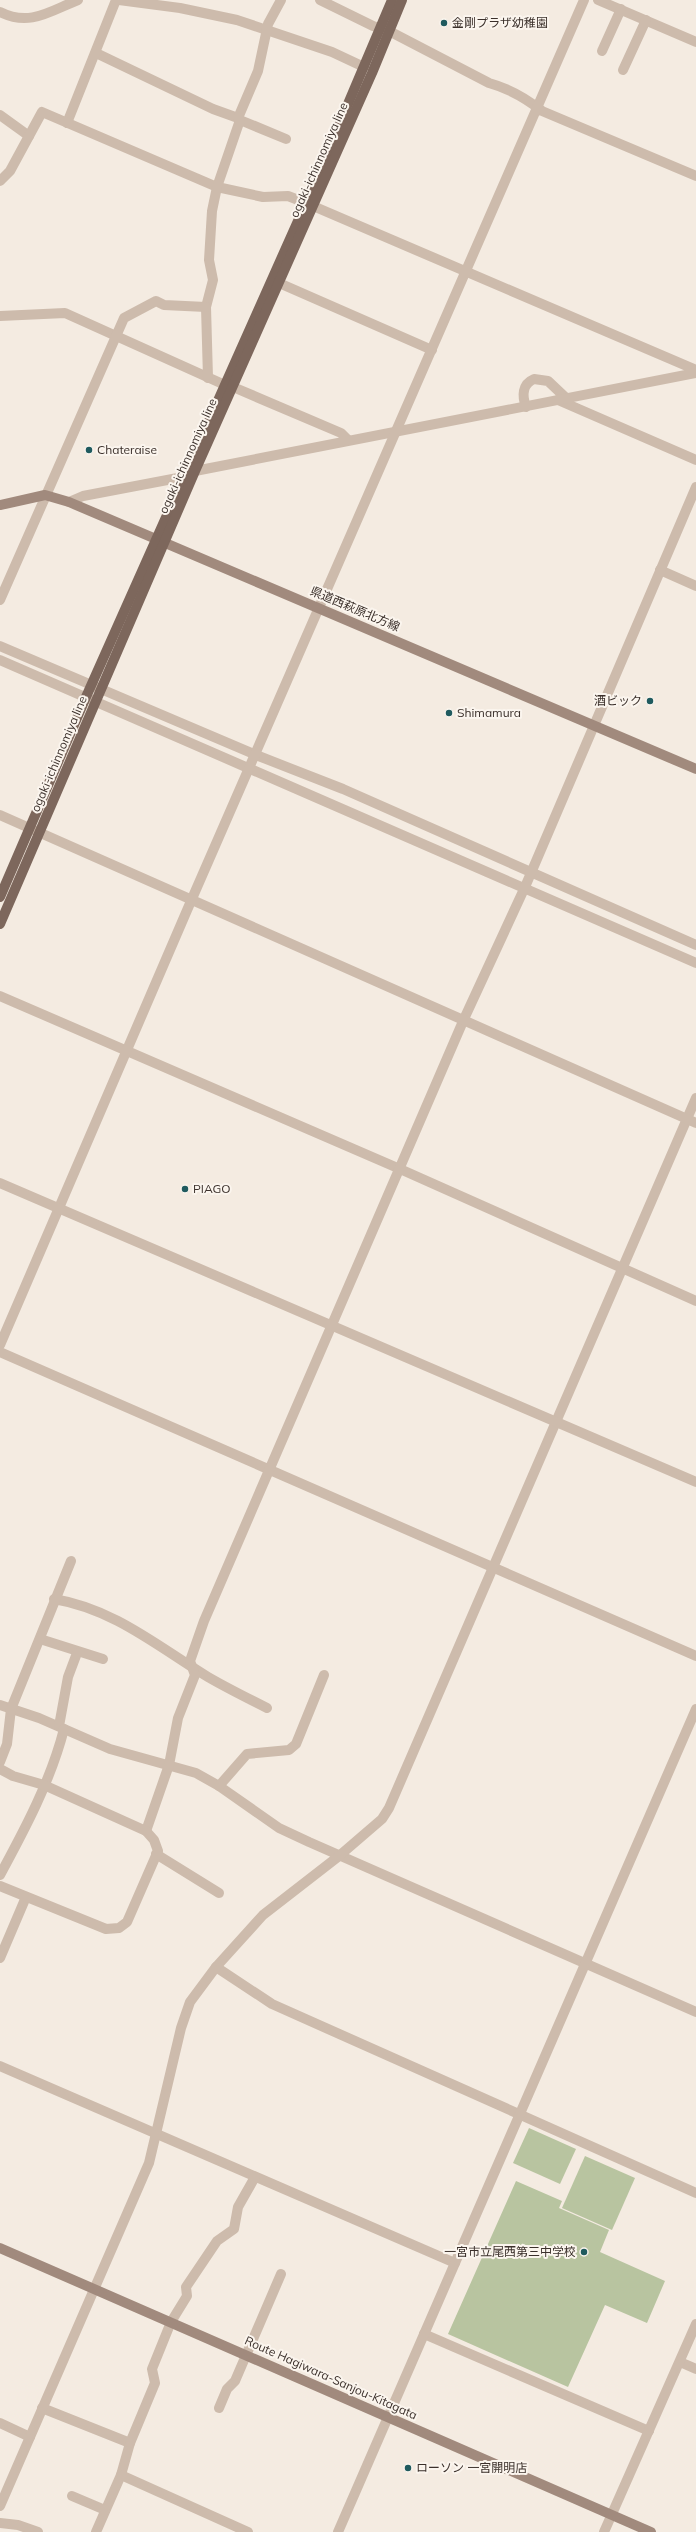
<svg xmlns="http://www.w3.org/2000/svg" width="696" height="2532" viewBox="0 0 696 2532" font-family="Mulish,'Noto Sans JP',sans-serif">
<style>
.green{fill:#b8c4a0}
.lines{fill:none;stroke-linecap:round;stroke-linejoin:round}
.minor{stroke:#cdbbac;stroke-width:10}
.tertiary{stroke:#cdbbac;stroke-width:10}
.secondary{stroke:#a18a7d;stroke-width:10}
.primary{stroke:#7d675c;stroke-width:10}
.poi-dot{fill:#1f5a5e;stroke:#fbf5ee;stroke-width:1.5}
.labels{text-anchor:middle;stroke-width:4;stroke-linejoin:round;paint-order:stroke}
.poi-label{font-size:12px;fill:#3b302b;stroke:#fbf5ee;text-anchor:start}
.street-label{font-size:12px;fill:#3b302b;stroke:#fbf5ee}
</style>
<rect width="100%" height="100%" fill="#f4ebe1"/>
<g class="green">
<path d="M 529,2128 L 576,2149 L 560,2184 L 513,2163 Z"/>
<path d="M 585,2156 L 635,2178 L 612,2230 L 562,2208 Z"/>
<path d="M 516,2181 L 562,2201 L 559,2208 L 609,2230 L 600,2252 L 665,2281 L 647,2323 L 605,2305 L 568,2387 L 448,2334 Z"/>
</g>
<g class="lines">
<g class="minor">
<path d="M 119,0 L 180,8 L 237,20 L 332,52 L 364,67"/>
<path d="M 320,0 L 373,26 L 389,31 L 489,83 C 507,88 527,99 542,111 L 696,176"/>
<path d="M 598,0 L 696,42"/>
<path d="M 0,12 C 30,27 50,11 78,0"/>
<path d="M 602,51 L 621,9"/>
<path d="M 96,53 L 213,109 L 238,118"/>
<path d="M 623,70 L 646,20"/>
<path d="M 0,115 L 29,136"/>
<path d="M 240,120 L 286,139"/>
<path d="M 67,123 L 116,0"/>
<path d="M 0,181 L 10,171 L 42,112 L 217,187 L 263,197 L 288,196 L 306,203"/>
<path d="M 313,206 L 696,370"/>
<path d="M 279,283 L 432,350"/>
<path d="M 0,316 L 65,313 L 225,385"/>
<path d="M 208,378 L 206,307 L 213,280 L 209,260 L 212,211 L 217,187 L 240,120 L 238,118 L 258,71 L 268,24 L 281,0"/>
<path d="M 233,387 L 341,433 L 348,440"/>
<path d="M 558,400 L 696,460"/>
<path d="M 526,407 C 522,396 522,384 534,379 L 548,381 L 566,398"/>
<path d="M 69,502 L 83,496 L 183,477 L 195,471 L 696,373"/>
<path d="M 660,570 L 696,586"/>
<path d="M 0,600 L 124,318 L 156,301 L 164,305 L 206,307"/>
<path d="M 0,646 L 256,755 L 343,789 L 696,945"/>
<path d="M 0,660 L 696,963"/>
<path d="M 0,996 L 400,1169 L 696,1301"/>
<path d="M 0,1345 L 191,901 L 584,0"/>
<path d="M 0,1352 L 696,1656"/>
<path d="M 54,1599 C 114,1609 157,1646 208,1677 C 227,1688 247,1698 267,1708"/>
<path d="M 40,1639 L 103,1659"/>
<path d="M 0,1705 L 39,1718 L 110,1749 L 196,1773 L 219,1786 L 279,1828 L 309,1842 L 696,2012"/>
<path d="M 59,1726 L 68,1677 L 77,1653"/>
<path d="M 0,1762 L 7,1744 L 11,1709 L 71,1561"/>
<path d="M 219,1786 L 247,1754 L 289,1750 L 296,1744 L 324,1675"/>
<path d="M 146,1831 L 169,1765 L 178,1718 L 195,1675 L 190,1661 L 204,1621 L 464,1019 L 525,887 L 696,487"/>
<path d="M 156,1854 L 219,1893"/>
<path d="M 0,1875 C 25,1829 51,1780 64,1729"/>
<path d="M 0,1958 L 26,1897"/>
<path d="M 216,1967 L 272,2004 L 696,2193"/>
<path d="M 0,2066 L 455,2263"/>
<path d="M 424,2334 L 649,2431"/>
<path d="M 680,2362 L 696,2369"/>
<path d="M 42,2408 L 130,2443 L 121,2475 L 96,2532"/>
<path d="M 219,2408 L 227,2389 L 235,2381 L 281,2274"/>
<path d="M 0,2423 L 30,2437"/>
<path d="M 130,2443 L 155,2383 L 152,2369 L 171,2322 L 187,2296 L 186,2287 L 217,2241 L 234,2229 L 238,2207 L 255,2177"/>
<path d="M 121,2475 L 248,2532"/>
<path d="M 72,2496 L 105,2510"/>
<path d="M 0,2506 L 149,2163 L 181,2028 L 190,2002 L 216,1967 L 263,1915 L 339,1856 L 382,1819 L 389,1808 L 696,1098"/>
<path d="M 0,2523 L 18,2525 L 38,2532"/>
<path d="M 604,2532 L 696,2324"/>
</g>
<g class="tertiary">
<path d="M 0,815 L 696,1123"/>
<path d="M 0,1183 L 696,1482"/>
<path d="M 0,1769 L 13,1776 L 44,1785 L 146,1831 L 154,1840 L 158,1851 L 127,1922 L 119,1928 L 106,1929 L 0,1886"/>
<path d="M 338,2532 L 696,1709"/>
</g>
<g class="secondary">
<path d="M 0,505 L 45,495 L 69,502 L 696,769"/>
<path d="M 0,2248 L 651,2532"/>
</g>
<g class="primary">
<path d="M 0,897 L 86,697 L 306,203 L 392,0"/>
<path d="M 0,924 L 195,471 L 372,73 L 402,0"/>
</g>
</g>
<g class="poi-dot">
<circle cx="444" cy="23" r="4"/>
<circle cx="89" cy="450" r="4"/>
<circle cx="650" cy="701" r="4"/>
<circle cx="449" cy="713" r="4"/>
<circle cx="185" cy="1189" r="4"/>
<circle cx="584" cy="2252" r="4"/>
<circle cx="408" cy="2468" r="4"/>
</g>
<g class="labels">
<g class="poi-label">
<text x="452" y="27">金剛プラザ幼稚園</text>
<text x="97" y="454">Chateraise</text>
<text x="642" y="705" text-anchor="end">酒ビック</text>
<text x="457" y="717">Shimamura</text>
<text x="193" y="1193">PIAGO</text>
<text x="576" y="2256" text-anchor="end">一宮市立尾西第三中学校</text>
<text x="416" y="2472">ローソン 一宮開明店</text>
</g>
<g class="street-label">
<text transform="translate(319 160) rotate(-66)" y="4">ogaki-ichinnomiya line</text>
<text transform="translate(188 456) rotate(-66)" y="4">ogaki-ichinnomiya line</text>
<text transform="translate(355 609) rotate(23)" y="4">県道西萩原北方線</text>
<text transform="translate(59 754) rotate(-67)" y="4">ogaki-ichinnomiya line</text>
<text transform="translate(331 2378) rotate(24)" y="4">Route Hagiwara-Sanjou-Kitagata</text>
</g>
</g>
</svg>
